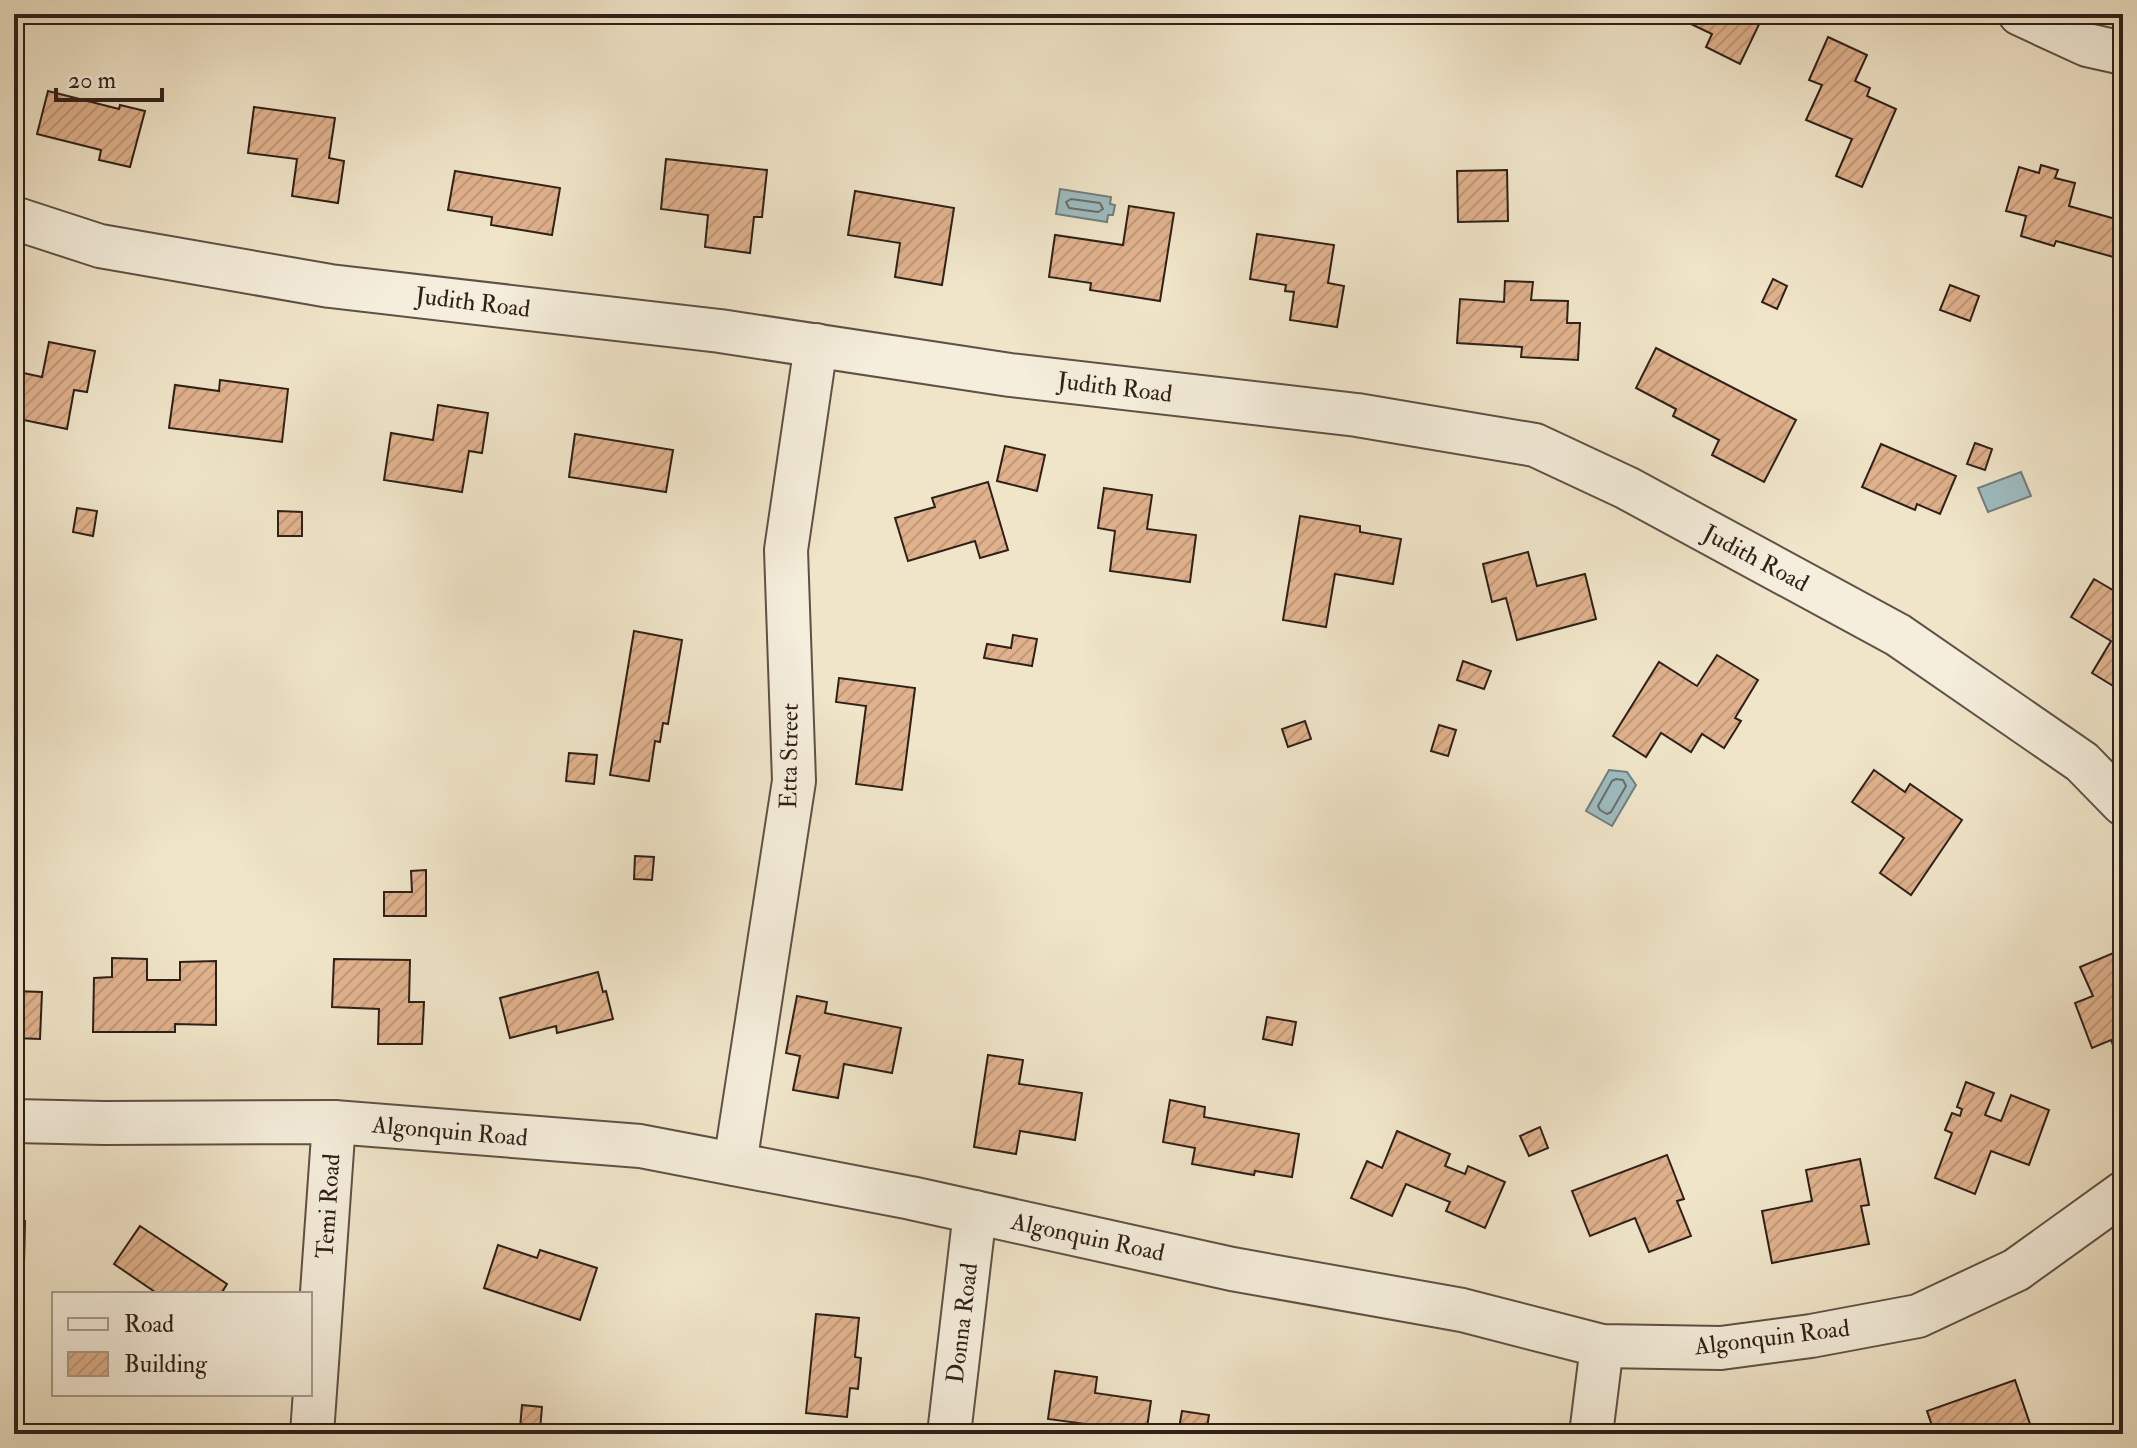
<svg xmlns="http://www.w3.org/2000/svg" width="2137" height="1448" viewBox="0 0 2137 1448" font-family="'IM FELL Double Pica',serif">
<style>
.water{fill:#9ebcc0;stroke:#727e7d;stroke-width:2}
.lines{fill:none;stroke-linecap:round;stroke-linejoin:round}
.shore{stroke:#666e6c;stroke-width:2}
.building{fill:url(#building-hatch);stroke:#2f2019;stroke-width:2}
.minor-casing{stroke:#5f5145;stroke-width:46}
.minor{stroke:#f5eedc;stroke-width:42}
.labels{text-anchor:middle;stroke-width:6;stroke-linejoin:round;paint-order:stroke}
.street-label{font-size:24px;fill:#2f2019;stroke:#f5eedc}
</style>
<defs>
<pattern id="building-hatch" width="6" height="6" patternUnits="userSpaceOnUse" patternTransform="scale(2)"><rect width="6" height="6" fill="#e0b28d"/><path d="M-1 1l2-2M0 6l6-6M5 7l2-2" fill="none" stroke="#c09979"/></pattern>
</defs>
<rect width="100%" height="100%" fill="#f0e5c9"/>
<filter id="stains"><feTurbulence type="fractalNoise" baseFrequency=".0025" numOctaves="4"/><feColorMatrix values="0 0 0 0 .2 0 0 0 0 .09 0 0 0 0 .02 0 0 0 .5 -.17"/></filter>
<radialGradient id="worn" r=".72"><stop offset=".6" stop-color="#630" stop-opacity="0"/><stop offset="1" stop-color="#630" stop-opacity=".3"/></radialGradient>
<g class="water">
<path d="M 1060,189 L 1111,197 L 1110,204 L 1115,205 L 1113,215 L 1108,215 L 1107,222 L 1056,214 Z"/>
<path d="M 2021,472 L 2031,496 L 1988,512 L 1978,488 Z"/>
<path d="M 1609,770 L 1627,772 L 1636,785 L 1612,826 L 1586,811 Z"/>
</g>
<g class="lines">
<g class="shore">
<path d="M 1071,199 L 1100,203 L 1103,209 L 1098,212 L 1069,208 L 1066,202 Z"/>
<path d="M 1616,779 L 1623,780 L 1626,786 L 1611,812 L 1607,814 L 1600,810 L 1598,806 L 1612,781 Z"/>
</g>
</g>
<g class="building">
<path d="M 1670,14 L 1764,14 L 1740,64 L 1706,47 L 1712,34 Z"/>
<path d="M 1828,37 L 1867,55 L 1855,81 L 1870,88 L 1867,96 L 1896,109 L 1862,187 L 1836,176 L 1852,139 L 1806,120 L 1822,85 L 1809,80 Z"/>
<path d="M 48,91 L 119,109 L 120,105 L 145,111 L 130,167 L 99,160 L 101,150 L 37,134 Z"/>
<path d="M 254,107 L 335,118 L 329,158 L 344,161 L 338,203 L 292,196 L 297,159 L 248,153 Z"/>
<path d="M 666,159 L 767,170 L 762,217 L 754,217 L 750,253 L 705,247 L 708,215 L 661,209 Z"/>
<path d="M 2041,165 L 2058,170 L 2055,178 L 2075,183 L 2069,206 L 2123,221 L 2123,238 L 2117,258 L 2056,241 L 2054,246 L 2021,236 L 2026,216 L 2006,211 L 2019,167 L 2039,173 Z"/>
<path d="M 1507,170 L 1508,221 L 1458,222 L 1457,171 Z"/>
<path d="M 455,171 L 560,188 L 552,235 L 491,225 L 492,217 L 448,210 Z"/>
<path d="M 855,191 L 954,208 L 942,285 L 895,277 L 900,243 L 848,235 Z"/>
<path d="M 1129,206 L 1174,213 L 1160,301 L 1090,290 L 1091,283 L 1049,277 L 1055,235 L 1123,245 Z"/>
<path d="M 1257,234 L 1334,245 L 1328,283 L 1344,286 L 1337,327 L 1290,320 L 1294,292 L 1285,291 L 1286,285 L 1250,279 Z"/>
<path d="M 1773,279 L 1787,286 L 1777,309 L 1762,302 Z"/>
<path d="M 1505,281 L 1533,282 L 1531,300 L 1568,301 L 1567,323 L 1580,323 L 1578,360 L 1521,357 L 1522,347 L 1457,343 L 1460,299 L 1504,302 Z"/>
<path d="M 1950,285 L 1979,296 L 1970,321 L 1940,310 Z"/>
<path d="M 49,342 L 95,351 L 87,392 L 74,390 L 67,429 L 14,418 L 14,371 L 42,377 Z"/>
<path d="M 1656,348 L 1796,420 L 1764,482 L 1712,455 L 1719,440 L 1673,416 L 1676,409 L 1636,388 Z"/>
<path d="M 220,380 L 288,389 L 282,442 L 169,428 L 175,385 L 219,391 Z"/>
<path d="M 438,405 L 488,413 L 482,453 L 469,451 L 462,492 L 384,480 L 391,433 L 433,440 Z"/>
<path d="M 575,434 L 673,450 L 666,492 L 569,477 Z"/>
<path d="M 1975,443 L 1992,449 L 1985,470 L 1967,464 Z"/>
<path d="M 1881,444 L 1956,476 L 1940,514 L 1917,504 L 1915,510 L 1862,487 Z"/>
<path d="M 1005,446 L 1045,455 L 1037,491 L 997,481 Z"/>
<path d="M 988,482 L 1008,550 L 980,558 L 975,541 L 908,561 L 895,518 L 935,507 L 932,498 Z"/>
<path d="M 1104,488 L 1152,495 L 1147,529 L 1196,535 L 1190,582 L 1110,571 L 1115,531 L 1098,528 Z"/>
<path d="M 77,508 L 97,511 L 93,536 L 73,532 Z"/>
<path d="M 278,511 L 302,512 L 302,536 L 278,536 Z"/>
<path d="M 1300,516 L 1360,526 L 1360,532 L 1401,539 L 1393,584 L 1335,574 L 1326,627 L 1283,620 Z"/>
<path d="M 1528,552 L 1537,586 L 1585,574 L 1596,619 L 1517,640 L 1506,598 L 1492,602 L 1483,564 Z"/>
<path d="M 2094,579 L 2123,596 L 2123,692 L 2092,673 L 2111,641 L 2071,617 Z"/>
<path d="M 634,631 L 682,640 L 668,724 L 663,723 L 660,742 L 655,741 L 649,781 L 610,775 Z"/>
<path d="M 1013,635 L 1037,639 L 1032,666 L 984,658 L 987,644 L 1011,648 Z"/>
<path d="M 1717,655 L 1758,680 L 1735,718 L 1741,721 L 1724,748 L 1702,734 L 1691,752 L 1661,733 L 1646,757 L 1613,736 L 1659,662 L 1697,686 Z"/>
<path d="M 1463,661 L 1491,671 L 1484,689 L 1457,680 Z"/>
<path d="M 839,678 L 915,688 L 902,790 L 856,784 L 866,706 L 836,702 Z"/>
<path d="M 1305,721 L 1311,739 L 1288,747 L 1282,729 Z"/>
<path d="M 1439,725 L 1456,730 L 1448,756 L 1431,751 Z"/>
<path d="M 569,753 L 597,755 L 594,784 L 566,781 Z"/>
<path d="M 1874,770 L 1905,792 L 1910,784 L 1962,820 L 1911,895 L 1880,873 L 1904,838 L 1852,802 Z"/>
<path d="M 635,856 L 654,857 L 652,880 L 634,879 Z"/>
<path d="M 426,870 L 426,916 L 384,916 L 384,892 L 412,892 L 411,871 Z"/>
<path d="M 2123,949 L 2123,1067 L 2122,1068 L 2111,1040 L 2092,1048 L 2075,1003 L 2093,996 L 2080,967 Z"/>
<path d="M 112,958 L 147,959 L 147,980 L 180,980 L 180,962 L 216,961 L 216,1025 L 175,1024 L 175,1032 L 93,1032 L 94,978 L 112,977 Z"/>
<path d="M 334,959 L 410,960 L 409,1002 L 424,1002 L 422,1044 L 378,1044 L 379,1009 L 332,1007 Z"/>
<path d="M 598,972 L 603,992 L 606,991 L 613,1019 L 557,1033 L 556,1026 L 510,1038 L 500,998 Z"/>
<path d="M 14,991 L 42,992 L 40,1039 L 14,1038 Z"/>
<path d="M 797,996 L 827,1002 L 825,1013 L 901,1028 L 892,1073 L 844,1064 L 838,1098 L 793,1090 L 800,1056 L 786,1053 Z"/>
<path d="M 1267,1017 L 1296,1022 L 1292,1045 L 1263,1039 Z"/>
<path d="M 988,1055 L 1023,1060 L 1019,1084 L 1082,1093 L 1075,1140 L 1020,1131 L 1016,1154 L 974,1147 Z"/>
<path d="M 1966,1082 L 1994,1093 L 1985,1115 L 2001,1121 L 2011,1095 L 2049,1110 L 2029,1165 L 1991,1151 L 1975,1194 L 1935,1178 L 1952,1133 L 1945,1130 L 1952,1113 L 1960,1116 L 1962,1109 L 1957,1107 Z"/>
<path d="M 1170,1100 L 1205,1107 L 1204,1117 L 1299,1134 L 1292,1177 L 1255,1171 L 1254,1175 L 1192,1164 L 1195,1148 L 1163,1142 Z"/>
<path d="M 1540,1127 L 1548,1148 L 1529,1156 L 1520,1136 Z"/>
<path d="M 1397,1131 L 1450,1154 L 1445,1166 L 1465,1174 L 1468,1166 L 1505,1182 L 1485,1228 L 1446,1211 L 1450,1202 L 1406,1184 L 1392,1216 L 1351,1198 L 1367,1161 L 1382,1168 Z"/>
<path d="M 1667,1155 L 1684,1199 L 1677,1201 L 1691,1236 L 1649,1252 L 1635,1218 L 1590,1236 L 1572,1191 Z"/>
<path d="M 1860,1159 L 1869,1205 L 1861,1206 L 1869,1244 L 1772,1263 L 1762,1211 L 1812,1201 L 1806,1170 Z"/>
<path d="M 14,1220 L 25,1221 L 24,1264 L 14,1264 Z"/>
<path d="M 140,1226 L 227,1284 L 221,1294 L 158,1294 L 114,1264 Z"/>
<path d="M 498,1245 L 537,1258 L 540,1250 L 597,1268 L 580,1320 L 484,1288 Z"/>
<path d="M 816,1314 L 859,1318 L 855,1357 L 861,1358 L 858,1389 L 850,1388 L 847,1417 L 806,1413 Z"/>
<path d="M 1055,1371 L 1097,1377 L 1095,1393 L 1151,1401 L 1146,1434 L 1084,1434 L 1086,1424 L 1048,1419 Z"/>
<path d="M 2015,1380 L 2030,1424 L 2002,1434 L 1935,1434 L 1927,1411 Z"/>
<path d="M 522,1405 L 542,1407 L 540,1430 L 520,1428 Z"/>
<path d="M 1182,1411 L 1209,1415 L 1206,1434 L 1178,1434 Z"/>
</g>
<g class="lines">
<g class="minor-casing">
<g id="minor">
<path d="M 2020,14 L 2087,45 L 2123,53"/>
<path d="M 14,218 L 100,246 L 330,286 L 720,331 L 1010,375 L 1357,415 L 1535,445 L 1627,488 L 1898,635 L 2082,762 L 2123,804"/>
<path d="M 14,1121 L 104,1123 L 334,1122 L 640,1146 L 911,1198 L 1232,1269 L 1462,1310 L 1602,1346 L 1721,1348 L 1811,1336 L 1918,1316 L 2016,1270 L 2123,1193"/>
<path d="M 735,1164 L 794,781 L 786,550 L 816,345"/>
<path d="M 312,1434 L 334,1122"/>
<path d="M 949,1434 L 975,1212"/>
<path d="M 1591,1434 L 1602,1346"/>
</g>
</g>
<use href="#minor" class="minor"/>
</g>
<g class="labels">
<g class="street-label">
<text transform="translate(473 302) rotate(7)" y="8">Judith Road</text>
<text transform="translate(1115 387) rotate(7)" y="8">Judith Road</text>
<text transform="translate(1756 558) rotate(28)" y="8">Judith Road</text>
<text transform="translate(789 756) rotate(-89)" y="8">Etta Street</text>
<text transform="translate(450 1131) rotate(5)" y="8">Algonquin Road</text>
<text transform="translate(328 1206) rotate(-86)" y="8">Temi Road</text>
<text transform="translate(1088 1237) rotate(12)" y="8">Algonquin Road</text>
<text transform="translate(962 1323) rotate(-83)" y="8">Donna Road</text>
<text transform="translate(1772 1337) rotate(-7)" y="8">Algonquin Road</text>
</g>
</g>
<rect width="2137" height="1448" fill="none" stroke="#f0e5c9" stroke-width="48"/>
<rect x="16" y="16" width="2105" height="1416" fill="none" stroke="#2f2019" stroke-width="4"/>
<rect x="24" y="24" width="2089" height="1400" fill="none" stroke="#2f2019" stroke-width="2"/>
<rect x="52" y="1292" width="260" height="104" fill="#f5eedc" stroke="#a69c8e" stroke-width="2"/>
<rect x="68" y="1318" width="40" height="12" fill="#f5eedc" stroke="#a69c8e" stroke-width="2"/>
<text x="124" y="1332" font-size="24" fill="#2f2019">Road</text>
<rect x="68" y="1352" width="40" height="24" fill="url(#building-hatch)" stroke="#a69c8e" stroke-width="2"/>
<text x="124" y="1372" font-size="24" fill="#2f2019">Building</text>
<path d="M56 88v12h106v-12" fill="none" stroke="#2f2019" stroke-width="4"/>
<text x="68" y="88" font-size="24" fill="#2f2019" stroke="#f5eedc" stroke-width="6" paint-order="stroke">20 m</text>
<rect width="100%" height="100%" filter="url(#stains)"/>
<rect width="100%" height="100%" fill="url(#worn)"/>
</svg>
